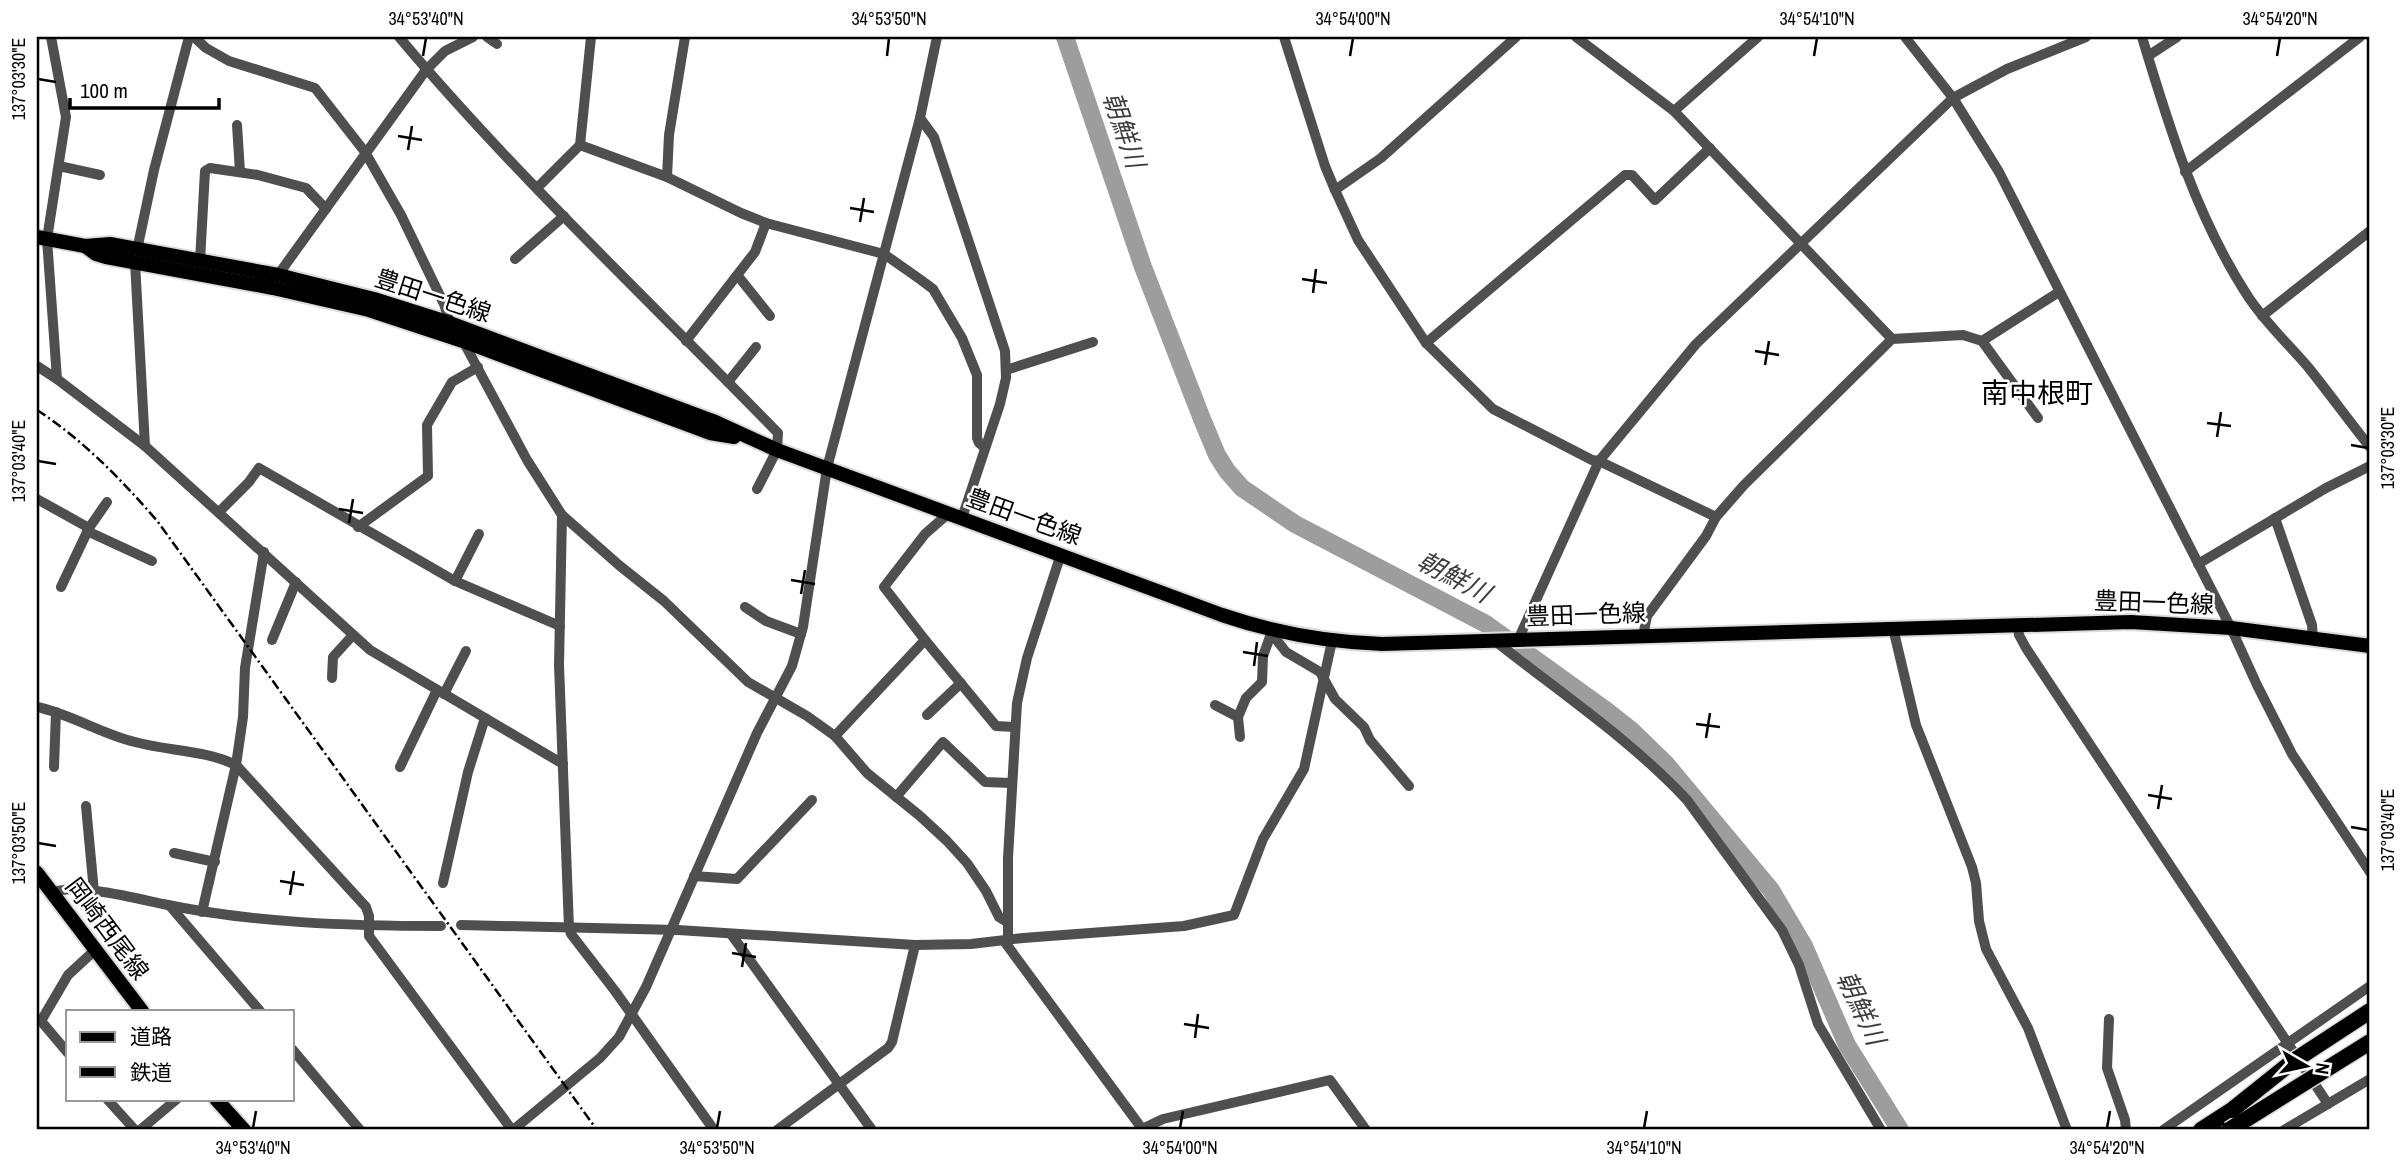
<svg xmlns="http://www.w3.org/2000/svg" width="2407" height="1167" viewBox="0 0 2407 1167" font-family="'Archivo Narrow','Noto Sans JP',sans-serif">
<style>
.lines{fill:none;stroke-linecap:round;stroke-linejoin:round}
.river{stroke:#9d9d9d;stroke-width:18}
.major-casing{stroke:#dbdbdb;stroke-width:18}
.highway-casing{stroke:#dbdbdb;stroke-width:19}
.minor{stroke:#4f4f4f;stroke-width:10}
.major{stroke:#000;stroke-width:14}
.highway{stroke:#000;stroke-width:16}
.rail{stroke:#000;stroke-width:2.5;stroke-dasharray:10 3.5 2 3.5;stroke-linecap:butt}
.highway-bridge-casing{stroke:#dbdbdb;stroke-width:19;stroke-linecap:butt}
.highway-bridge{stroke:#000;stroke-width:16}
.ticks{fill:none;stroke:#000;stroke-width:2.5}
.labels{text-anchor:middle;stroke-width:5;stroke-linejoin:round;paint-order:stroke}
.street-label{font-size:24px;fill:#000;stroke:#fff}
.water-label{font-size:26px;font-style:italic;fill:#3e3e3e;stroke:#fff}
.quarter-label{font-size:28px;fill:#000;stroke:#fff}
.neatline{fill:none;stroke:#000;stroke-width:2.5}
.ticks-label{font-size:18px;text-anchor:middle;fill:#000}
</style>
<rect width="100%" height="100%" fill="#fff"/>
<g class="lines">
<path class="river" d="M 1065,37 L 1143,267 L 1202,419 L 1217,455 L 1227,471 L 1242,488 L 1295,524 L 1486,624 L 1607,711 L 1631,730 L 1666,764 L 1771,890 L 1804,946 L 1847,1045 L 1900,1130"/>
<g class="major-casing">
<g id="major">
<path d="M 37,237 L 85,246 L 110,244 L 278,275 L 374,299 L 450,323 L 713,421 L 777,450 L 1222,615 C 1275,633 1327,642 1382,644 L 2131,622 L 2231,628 L 2370,646"/>
<path d="M 85,246 L 96,254 L 106,257 L 273,288 L 369,310 L 463,341 L 710,433 L 734,437"/>
<path d="M 37,873 L 142,1011"/>
<path d="M 216,1099 L 244,1130"/>
</g>
</g>
<g class="highway-casing">
<path id="highway" d="M 2201,1130 L 2232,1110"/>
</g>
<g class="minor">
<path d="M 51,37 L 66,117 L 47,239 L 57,379"/>
<path d="M 194,37 L 206,48 L 229,61 L 315,88 L 365,152 L 401,215 L 444,304 L 450,323"/>
<path d="M 399,37 C 517,177 651,302 778,433 L 777,450 L 757,489"/>
<path d="M 487,37 L 497,44"/>
<path d="M 1284,37 L 1325,166 L 1335,190 L 1358,240 L 1426,343 L 1493,409 L 1592,460 L 1599,461 L 1716,517"/>
<path d="M 1576,37 L 1674,111 L 1892,339"/>
<path d="M 1905,37 L 1953,98 L 1999,172 L 2231,628 L 2257,685 L 2292,754 L 2370,872"/>
<path d="M 2142,37 C 2169,127 2197,219 2249,298 C 2266,323 2288,344 2308,367 C 2329,393 2349,421 2370,447"/>
<path d="M 2148,56 L 2177,37"/>
<path d="M 1674,111 L 1758,37"/>
<path d="M 920,118 L 934,137 L 1005,351 L 1006,378 L 1000,404 L 962,518"/>
<path d="M 237,125 L 240,172"/>
<path d="M 580,145 L 667,177 L 741,213 L 766,223 L 884,254 L 921,280 L 933,289 L 962,338 L 977,375 L 977,438 L 979,443 L 985,448"/>
<path d="M 59,166 L 100,175"/>
<path d="M 2185,172 L 2360,37"/>
<path d="M 667,177 L 669,135 L 685,37"/>
<path d="M 537,188 L 580,145 L 591,37"/>
<path d="M 1335,190 L 1381,158 L 1516,37"/>
<path d="M 137,250 L 154,170 L 189,37"/>
<path d="M 515,259 L 564,216"/>
<path d="M 200,261 L 205,171 L 210,168 L 258,175 L 306,188 L 326,209"/>
<path d="M 135,262 L 145,446"/>
<path d="M 278,275 L 426,70 L 445,51 L 473,37"/>
<path d="M 738,276 L 770,316"/>
<path d="M 2262,316 L 2370,231"/>
<path d="M 463,341 L 527,460 L 562,515 L 620,566 L 664,601 L 748,682 L 807,716 L 835,736 L 867,773 L 920,816 L 947,841 L 967,863 L 986,891 L 999,917 L 1007,922"/>
<path d="M 686,341 L 755,252 L 766,223"/>
<path d="M 1982,341 L 2059,292"/>
<path d="M 1426,343 L 1625,175 L 1632,175 L 1655,200 L 1710,148"/>
<path d="M 37,366 L 57,379 L 145,446 L 370,650 L 563,764"/>
<path d="M 1006,370 L 1093,342"/>
<path d="M 728,382 L 756,347"/>
<path d="M 37,499 L 89,528 L 61,587"/>
<path d="M 219,512 L 249,482 L 259,468 L 455,581 L 560,626"/>
<path d="M 562,515 L 559,665 L 569,928 L 571,934 L 615,991 L 714,1130"/>
<path d="M 2275,518 L 2312,625 L 2313,638"/>
<path d="M 358,527 L 428,476 L 427,425 L 452,382 L 478,367"/>
<path d="M 89,528 L 107,502"/>
<path d="M 87,531 L 152,561"/>
<path d="M 2198,564 L 2326,488 L 2370,466"/>
<path d="M 455,581 L 479,534"/>
<path d="M 745,607 L 766,621 L 801,634"/>
<path d="M 2018,625 L 2019,635 L 2026,648 L 2328,1104"/>
<path d="M 1893,628 L 1916,725 L 1972,867 L 1976,883 L 1979,921 L 1986,949 L 2028,1028 L 2067,1130"/>
<path d="M 1268,629 L 1286,652 L 1320,672 L 1335,699 L 1364,727 L 1370,740 L 1409,786"/>
<path d="M 1643,636 L 1647,616 L 1706,536 L 1716,517 L 1744,485 L 1892,339 L 1963,335 L 1982,341 L 2038,418"/>
<path d="M 272,640 L 296,582"/>
<path d="M 925,640 L 884,587 L 925,534 L 949,513"/>
<path d="M 1494,640 C 1559,692 1630,739 1687,800 L 1782,930 L 1799,965 L 1818,1024 L 1881,1130"/>
<path d="M 1518,640 L 1599,461 L 1696,344 L 1953,98 L 2007,69 L 2086,37"/>
<path d="M 332,678 L 333,657 L 353,635"/>
<path d="M 444,694 L 466,651"/>
<path d="M 1215,705 L 1238,717 L 1246,698 L 1262,682 L 1263,656 L 1271,634"/>
<path d="M 37,707 C 71,714 101,734 135,742 C 168,751 205,750 236,765 L 366,907 L 369,916 L 369,936 L 512,1130"/>
<path d="M 927,715 L 961,683"/>
<path d="M 1238,717 L 1240,737"/>
<path d="M 835,736 L 925,640 L 996,726 L 1014,727"/>
<path d="M 54,767 L 56,712"/>
<path d="M 400,767 L 437,690"/>
<path d="M 896,797 L 943,742 L 985,782 L 1011,783"/>
<path d="M 86,806 L 94,892"/>
<path d="M 174,853 L 215,862"/>
<path d="M 694,876 L 737,879 L 812,800"/>
<path d="M 443,883 L 468,772 L 485,718"/>
<path d="M 52,893 C 73,882 139,899 163,904 C 253,923 349,926 441,926"/>
<path d="M 170,906 L 260,1011"/>
<path d="M 202,912 L 236,765 L 243,717 L 245,668 L 264,552"/>
<path d="M 461,925 L 678,930 L 915,945 L 971,944 L 1023,938 L 1184,926 L 1234,915 L 1263,839 L 1304,769 L 1332,641"/>
<path d="M 731,934 L 872,1130"/>
<path d="M 1008,940 L 1008,858 L 1017,703 L 1027,658 L 1061,554"/>
<path d="M 1004,941 L 1143,1130"/>
<path d="M 2109,1019 L 2107,1068 L 2125,1120 L 2126,1130"/>
<path d="M 37,1020 L 41,1021 L 68,1053"/>
<path d="M 41,1021 L 68,975 L 94,951"/>
<path d="M 292,1049 L 360,1130"/>
<path d="M 107,1099 L 135,1130"/>
<path d="M 140,1130 L 177,1099"/>
<path d="M 513,1130 L 600,1058 L 619,1037 L 646,987 L 757,733 L 792,666 L 803,627 L 827,468 L 920,118 L 937,37"/>
<path d="M 777,1130 L 888,1048 L 892,1042 L 915,945"/>
<path d="M 1140,1130 L 1163,1119 L 1330,1080 L 1366,1130"/>
<path d="M 2163,1130 L 2370,986"/>
<path d="M 2284,1130 L 2370,1079"/>
</g>
<use href="#major" class="major"/>
<use href="#highway" class="highway"/>
<path class="rail" d="M 37,410 C 83,440 122,480 158,522 L 597,1130"/>
<g class="highway-bridge-casing">
<g id="highway-bridge">
<path d="M 2232,1110 L 2292,1062 L 2370,1011"/>
<path d="M 2229,1130 L 2370,1042"/>
</g>
</g>
<use href="#highway-bridge" class="highway-bridge"/>
</g>
<path class="ticks" d="M 423,56 L 426,38M 887,56 L 889,38M 1350,56 L 1353,38M 1814,56 L 1817,38M 2277,56 L 2280,38M 38,79 L 56,82M 398,136 L 422,140M 408,150 L 412,126M 850,208 L 874,212M 860,222 L 864,198M 1302,279 L 1327,283M 1313,293 L 1316,269M 1755,351 L 1779,355M 1765,365 L 1769,341M 2207,423 L 2231,426M 2217,437 L 2221,412M 2351,445 L 2368,448M 38,461 L 56,464M 339,509 L 363,513M 349,523 L 353,499M 791,580 L 815,584M 801,594 L 805,570M 1243,652 L 1268,656M 1254,666 L 1257,642M 1696,724 L 1720,727M 1706,738 L 1710,713M 2148,795 L 2172,799M 2158,809 L 2162,785M 2351,827 L 2368,830M 38,843 L 56,846M 280,881 L 304,885M 290,895 L 294,871M 732,953 L 756,957M 742,967 L 746,943M 1184,1024 L 1209,1028M 1195,1038 L 1198,1014M 253,1128 L 256,1111M 717,1128 L 720,1111M 1180,1128 L 1183,1111M 1644,1128 L 1647,1111M 2107,1128 L 2110,1111"/>
<g class="labels">
<g class="street-label">
<text transform="translate(433 296) rotate(18)" y="8">豊田一色線</text>
<text transform="translate(1024 517) rotate(20)" y="8">豊田一色線</text>
<text transform="translate(2154 603) rotate(2)" y="8">豊田一色線</text>
<text transform="translate(1586 615) rotate(-2)" y="8">豊田一色線</text>
<text transform="translate(107 929) rotate(53)" y="8">岡崎西尾線</text>
</g>
<g class="water-label">
<text transform="translate(1124 130) rotate(71)" y="9">朝鮮川</text>
<text transform="translate(1454 577) rotate(28)" y="9">朝鮮川</text>
<text transform="translate(1861 1008) rotate(65)" y="9">朝鮮川</text>
</g>
<g class="quarter-label">
<text x="2037" y="403">南中根町</text>
</g>
</g>
<rect width="2407" height="1167" fill="none" stroke="#ffffff" stroke-width="77"/>
<rect x="66" y="1010" width="228" height="91" fill="#ffffff" stroke="#999999" stroke-width="2"/>
<rect x="80" y="1032" width="35" height="10" fill="#000000" stroke="#999999" stroke-width="2"/>
<text x="130" y="1044" font-size="21" fill="#000000">道路</text>
<rect x="80" y="1067" width="35" height="10" fill="#000000" stroke="#999999" stroke-width="2"/>
<text x="130" y="1080" font-size="21" fill="#000000">鉄道</text>
<g transform="translate(2306 1066) rotate(99)" stroke="#ffffff" stroke-width="5" paint-order="stroke">
<path d="M0-5L12 26L0 18L-12 26Z" fill="#000000"/>
<text y="-10" font-size="19" font-weight="bold" text-anchor="middle" fill="#000000">N</text>
</g>
<path d="M70 98v10h149v-10" fill="none" stroke="#000000" stroke-width="3.5"/>
<text x="80" y="98" font-size="21" fill="#000000" stroke="#ffffff" stroke-width="5" paint-order="stroke">100 m</text>
<rect x="38" y="38" width="2330" height="1090" class="neatline"/>
<g class="ticks-label">
<text x="426" y="25">34°53'40"N</text>
<text x="889" y="25">34°53'50"N</text>
<text x="1353" y="25">34°54'00"N</text>
<text x="1817" y="25">34°54'10"N</text>
<text x="2280" y="25">34°54'20"N</text>
<text transform="translate(19 79) rotate(-90)" y="6">137°03'30"E</text>
<text transform="translate(2388 448) rotate(-90)" y="6">137°03'30"E</text>
<text transform="translate(19 461) rotate(-90)" y="6">137°03'40"E</text>
<text transform="translate(2388 830) rotate(-90)" y="6">137°03'40"E</text>
<text transform="translate(19 843) rotate(-90)" y="6">137°03'50"E</text>
<text x="253" y="1154">34°53'40"N</text>
<text x="717" y="1154">34°53'50"N</text>
<text x="1180" y="1154">34°54'00"N</text>
<text x="1644" y="1154">34°54'10"N</text>
<text x="2107" y="1154">34°54'20"N</text>
</g>
</svg>
